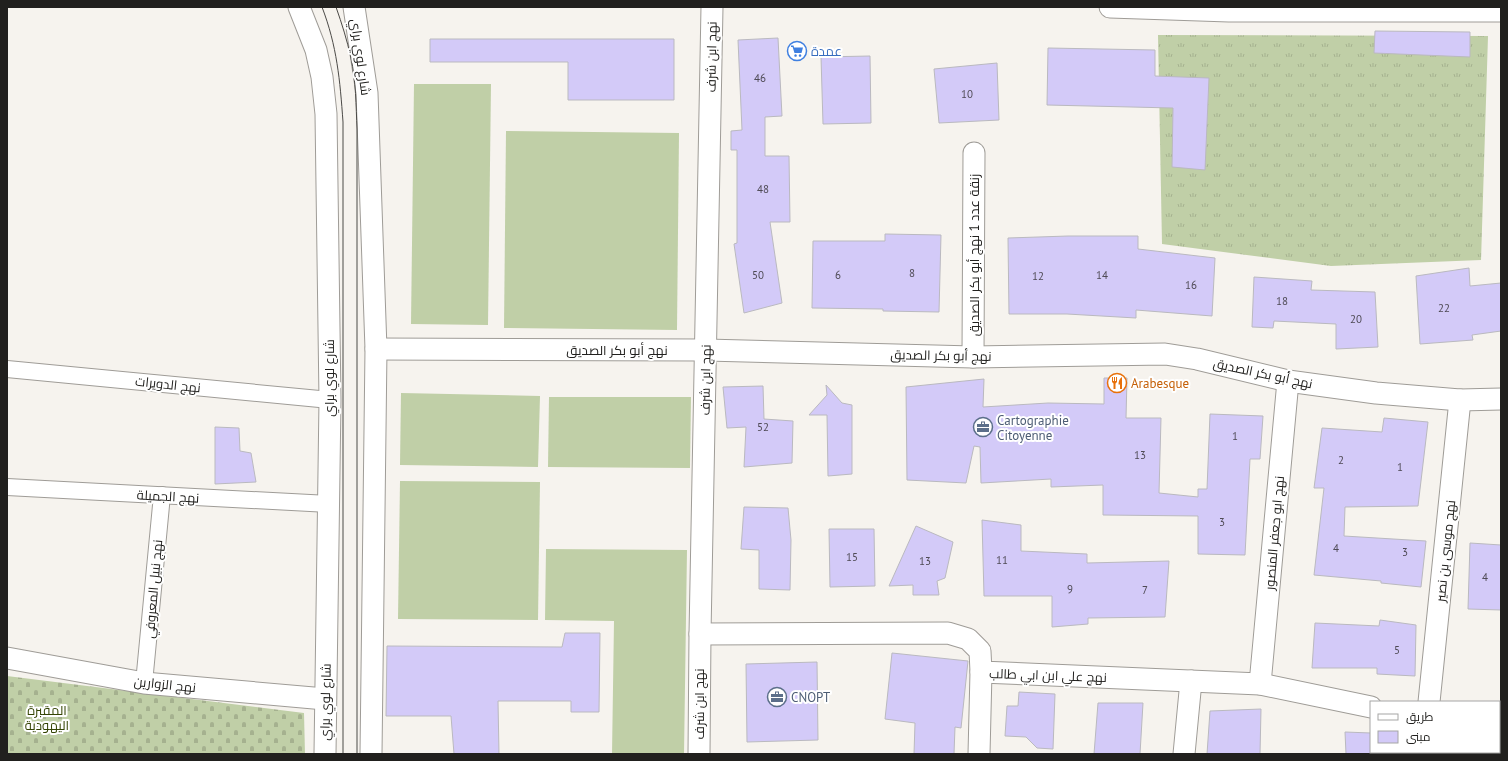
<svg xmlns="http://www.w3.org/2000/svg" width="1508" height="761" viewBox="0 0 1508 761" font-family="'PT Sans',Cairo,sans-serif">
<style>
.grass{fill:url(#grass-tufts)}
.cemetery{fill:url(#cemetery-stones)}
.pitch{fill:#c0cfa7}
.building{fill:#d3caf8;stroke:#bab9bf}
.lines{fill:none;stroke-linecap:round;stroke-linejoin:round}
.pedestrian-casing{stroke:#9f9c97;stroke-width:18}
.minor-casing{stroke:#9f9c97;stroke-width:23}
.pedestrian{stroke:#fff;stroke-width:16}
.minor{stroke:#fff;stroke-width:21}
.tram{stroke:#4b4a47;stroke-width:1}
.labels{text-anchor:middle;stroke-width:4;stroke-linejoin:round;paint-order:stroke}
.number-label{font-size:11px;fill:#4e4a54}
.shop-label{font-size:13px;fill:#366cbe;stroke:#fff;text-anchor:start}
.street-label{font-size:13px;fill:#21201e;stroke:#fff}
.food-label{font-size:13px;fill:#c56008;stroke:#fff;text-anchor:start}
.service-label{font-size:13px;fill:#4e5e75;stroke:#fff;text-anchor:start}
.park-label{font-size:13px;fill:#334302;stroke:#fff}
</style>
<defs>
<pattern id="grass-tufts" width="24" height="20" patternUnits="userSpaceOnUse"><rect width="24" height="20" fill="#c0cfa7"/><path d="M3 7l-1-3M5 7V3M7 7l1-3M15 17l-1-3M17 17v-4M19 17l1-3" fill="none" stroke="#a5b18f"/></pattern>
<pattern id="cemetery-stones" width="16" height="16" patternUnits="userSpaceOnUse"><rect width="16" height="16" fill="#c0cfa7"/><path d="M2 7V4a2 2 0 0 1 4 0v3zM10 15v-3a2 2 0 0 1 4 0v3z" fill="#a5b18f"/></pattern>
</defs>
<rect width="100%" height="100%" fill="#f6f3ee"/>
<path class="grass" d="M 1158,35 L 1488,36 L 1481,260 L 1331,266 L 1162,244 Z"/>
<path class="cemetery" d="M 7,676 L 304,713 L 305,754 L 7,754 Z"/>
<g class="pitch">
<path d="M 414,84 L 491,84 L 488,325 L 411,324 Z"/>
<path d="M 506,131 L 679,133 L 677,330 L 504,328 Z"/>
<path d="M 401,393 L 540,396 L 538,467 L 400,465 Z"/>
<path d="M 549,397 L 691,397 L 690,468 L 548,467 Z"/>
<path d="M 400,481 L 540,482 L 538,620 L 398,619 Z"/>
<path d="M 546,549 L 687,550 L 684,754 L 612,754 L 614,621 L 545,620 Z"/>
</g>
<g class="building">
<path d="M 1375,31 L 1470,32 L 1470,57 L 1374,53 Z"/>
<path d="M 778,38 L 782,116 L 765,117 L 765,156 L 789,156 L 790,222 L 770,222 L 782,303 L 744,313 L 734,244 L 737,243 L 737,150 L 731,150 L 731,131 L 742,130 L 738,40 Z"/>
<path d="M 430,39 L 674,39 L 674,100 L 568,100 L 568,62 L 430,62 Z"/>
<path d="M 1048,48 L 1155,50 L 1155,76 L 1209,78 L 1205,170 L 1172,167 L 1173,108 L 1047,105 Z"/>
<path d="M 870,56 L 871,123 L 823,124 L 821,57 Z"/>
<path d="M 997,63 L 999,120 L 939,123 L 934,69 Z"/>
<path d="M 885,234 L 941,235 L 939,312 L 883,311 L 883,309 L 812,308 L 813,241 L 885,241 Z"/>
<path d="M 1068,236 L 1138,236 L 1138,249 L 1215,258 L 1212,316 L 1136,310 L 1136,318 L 1067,314 L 1009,314 L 1008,238 Z"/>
<path d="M 1469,268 L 1470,286 L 1501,283 L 1501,331 L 1472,335 L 1473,340 L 1420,344 L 1416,276 Z"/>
<path d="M 1254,277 L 1312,281 L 1311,290 L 1375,292 L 1378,347 L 1336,349 L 1336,324 L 1274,321 L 1273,328 L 1252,327 Z"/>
<path d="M 1104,378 L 1127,378 L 1126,418 L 1161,418 L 1159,493 L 1198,497 L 1198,489 L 1207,489 L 1210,414 L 1263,416 L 1260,459 L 1250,459 L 1245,555 L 1198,554 L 1198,516 L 1103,515 L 1103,485 L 1051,487 L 1051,479 L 981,483 L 980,447 L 974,446 L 966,483 L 907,480 L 906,387 L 984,379 L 983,407 L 1048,403 L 1104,404 Z"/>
<path d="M 826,385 L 842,403 L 852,405 L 852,474 L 828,476 L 827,415 L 809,415 L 827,395 Z"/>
<path d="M 763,386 L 764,419 L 793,421 L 792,463 L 744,467 L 746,427 L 727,428 L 723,387 Z"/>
<path d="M 1384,418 L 1428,422 L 1418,506 L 1345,507 L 1344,536 L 1426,541 L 1421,587 L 1381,583 L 1381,581 L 1314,575 L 1324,488 L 1314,488 L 1322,428 L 1382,432 Z"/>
<path d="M 215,427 L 239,428 L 240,451 L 251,453 L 256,482 L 215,484 Z"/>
<path d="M 744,507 L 788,508 L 791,540 L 790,590 L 759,589 L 759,550 L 741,549 Z"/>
<path d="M 982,520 L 1021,525 L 1021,551 L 1087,554 L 1087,563 L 1169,561 L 1165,617 L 1088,618 L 1088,624 L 1052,627 L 1052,596 L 984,596 Z"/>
<path d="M 916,526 L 953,542 L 945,578 L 937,581 L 939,595 L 913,595 L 913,585 L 889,586 Z"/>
<path d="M 829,529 L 874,529 L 875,586 L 830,587 Z"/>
<path d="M 1470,543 L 1501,545 L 1501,610 L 1468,609 Z"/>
<path d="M 1380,620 L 1416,625 L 1415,676 L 1377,674 L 1377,668 L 1312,668 L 1315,623 L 1379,626 Z"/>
<path d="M 565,633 L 600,633 L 599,712 L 571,712 L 571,701 L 498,701 L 499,754 L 454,754 L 451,716 L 386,716 L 387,646 L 562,647 Z"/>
<path d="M 892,653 L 968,661 L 961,728 L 955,727 L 954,754 L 914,754 L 915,723 L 885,719 Z"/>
<path d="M 817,662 L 818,740 L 747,742 L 746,664 Z"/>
<path d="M 1019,692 L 1055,694 L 1053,749 L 1037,748 L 1026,737 L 1005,736 L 1007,706 L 1018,706 Z"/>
<path d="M 1098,703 L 1143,703 L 1140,754 L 1094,754 Z"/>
<path d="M 1261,709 L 1260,754 L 1207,754 L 1210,711 Z"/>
<path d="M 1345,732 L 1371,733 L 1371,754 L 1346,754 Z"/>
</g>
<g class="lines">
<g class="pedestrian-casing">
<g id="pedestrian">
<path d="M 7,369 L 330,400"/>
<path d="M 7,487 L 329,504"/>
<path d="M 144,683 L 162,495"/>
</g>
</g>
<g class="minor-casing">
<g id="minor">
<path d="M 299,7 L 316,50 L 322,77 L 326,114 L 330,400 L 325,754"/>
<path d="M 354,7 L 367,93 L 376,349 L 371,754"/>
<path d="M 1110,7 L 1229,11 L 1501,11"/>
<path d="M 376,349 L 706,350 L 973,357 L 1165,354 L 1197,359 L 1288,381 L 1376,393 L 1460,400 L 1501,399"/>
<path d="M 973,357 L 974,153"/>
<path d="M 700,634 L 948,633 L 968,639 L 980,651 L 981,672 L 1260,684 L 1371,707"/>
<path d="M 7,658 L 144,683 L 325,699"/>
<path d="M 1260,684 L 1288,381"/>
<path d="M 1429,702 L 1460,400"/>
<path d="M 1499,723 L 1501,723"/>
<path d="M 1429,752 L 1429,754"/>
<path d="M 699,754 L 700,634 L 712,7"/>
<path d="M 979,754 L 981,672"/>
<path d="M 1184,754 L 1191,681"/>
</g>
</g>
<use href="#pedestrian" class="pedestrian"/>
<use href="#minor" class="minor"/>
<g class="tram">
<path d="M 322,7 C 337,46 340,80 343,122 L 343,754"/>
<path d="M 336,7 C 342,24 347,40 351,58 C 356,81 356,106 357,129 L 357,754"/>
</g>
</g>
<defs>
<g id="supermarket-ring" transform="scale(1)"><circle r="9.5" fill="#fff" stroke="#3f7fe0" stroke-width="1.5"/><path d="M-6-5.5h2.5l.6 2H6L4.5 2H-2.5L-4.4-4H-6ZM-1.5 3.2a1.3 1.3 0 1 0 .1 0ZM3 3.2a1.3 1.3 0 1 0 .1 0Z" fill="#3f7fe0"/></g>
<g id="restaurant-ring" transform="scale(1)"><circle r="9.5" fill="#fff" stroke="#e8710a" stroke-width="1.5"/><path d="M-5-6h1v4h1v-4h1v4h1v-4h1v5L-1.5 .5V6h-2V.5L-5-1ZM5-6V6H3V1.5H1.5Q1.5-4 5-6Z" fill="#e8710a"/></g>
<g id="office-ring" transform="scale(1)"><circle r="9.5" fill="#fff" stroke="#5c6f8a" stroke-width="1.5"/><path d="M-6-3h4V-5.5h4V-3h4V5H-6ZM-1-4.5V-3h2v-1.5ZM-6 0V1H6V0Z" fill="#5c6f8a"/></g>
</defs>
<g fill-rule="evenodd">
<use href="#supermarket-ring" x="797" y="51"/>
<use href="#restaurant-ring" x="1117" y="383"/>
<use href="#office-ring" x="983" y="427"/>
<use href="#office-ring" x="777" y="697"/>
</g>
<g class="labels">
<g class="number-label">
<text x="760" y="82">46</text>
<text x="967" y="98">10</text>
<text x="763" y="193">48</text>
<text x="912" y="277">8</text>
<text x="758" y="279">50</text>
<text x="838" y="279">6</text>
<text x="1102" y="279">14</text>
<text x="1038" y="280">12</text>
<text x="1191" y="289">16</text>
<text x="1282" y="305">18</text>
<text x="1444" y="312">22</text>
<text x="1356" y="323">20</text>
<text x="763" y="431">52</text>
<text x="1235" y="440">1</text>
<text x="1140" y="459">13</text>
<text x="1341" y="464">2</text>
<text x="1400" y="471">1</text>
<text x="1222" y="526">3</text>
<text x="1336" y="552">4</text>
<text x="1405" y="556">3</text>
<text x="852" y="561">15</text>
<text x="1002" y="564">11</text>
<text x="925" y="565">13</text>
<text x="1485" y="581">4</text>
<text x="1070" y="593">9</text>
<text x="1145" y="594">7</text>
<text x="1397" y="654">5</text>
</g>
<g class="shop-label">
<text x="811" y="56">عمدة</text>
</g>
<g class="street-label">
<text transform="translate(361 57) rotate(82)" y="5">شارع لوي براي</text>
<text transform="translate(711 57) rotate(-89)" y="5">نهج ابن شرف</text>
<text transform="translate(974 255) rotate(-90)" y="5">زنقة عدد 1 نهج أبو بكر الصديق</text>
<text x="617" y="355">نهج أبو بكر الصديق</text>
<text transform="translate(941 355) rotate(1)" y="5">نهج أبو بكر الصديق</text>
<text transform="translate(1263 373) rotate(12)" y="5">نهج أبو بكر الصديق</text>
<text transform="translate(329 378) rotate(-90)" y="5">شارع لوي براي</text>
<text transform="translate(705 380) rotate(-89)" y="5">نهج ابن شرف</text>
<text transform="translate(168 384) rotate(6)" y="5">نهج الدويرات</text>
<text transform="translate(168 496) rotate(3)" y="5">نهج الجميلة</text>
<text transform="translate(1274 533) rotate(-85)" y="5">نهج ابو جعفر المنصور</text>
<text transform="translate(1445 551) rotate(-84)" y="5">نهج موسى بن نصير</text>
<text transform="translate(153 589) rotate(-85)" y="5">نهج نبيل المعروفي</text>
<text transform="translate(1048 675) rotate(2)" y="5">نهج علي ابن ابي طالب</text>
<text transform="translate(165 684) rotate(6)" y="5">نهج الزوارين</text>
<text transform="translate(325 702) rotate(-89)" y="5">شارع لوي براي</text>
<text transform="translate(699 704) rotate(-90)" y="5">نهج ابن شرف</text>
</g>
<g class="food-label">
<text x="1131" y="388">Arabesque</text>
</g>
<g class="service-label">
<text x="997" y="425">Cartographie<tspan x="997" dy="15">Citoyenne</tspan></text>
<text x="791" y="702">CNOPT</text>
</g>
<g class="park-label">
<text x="47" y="715">المقبرة<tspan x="47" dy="15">اليهودية</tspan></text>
</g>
</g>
<rect width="1508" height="761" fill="none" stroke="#21201e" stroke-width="16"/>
<rect x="1370" y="701" width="130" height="52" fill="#ffffff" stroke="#a6a6a5"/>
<rect x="1378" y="714" width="20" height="6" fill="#ffffff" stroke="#a6a6a5"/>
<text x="1406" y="721" font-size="12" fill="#21201e">طريق</text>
<rect x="1378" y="731" width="20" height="12" fill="#d3caf8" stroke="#a6a6a5"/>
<text x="1406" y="741" font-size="12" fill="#21201e">مبنى</text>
</svg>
